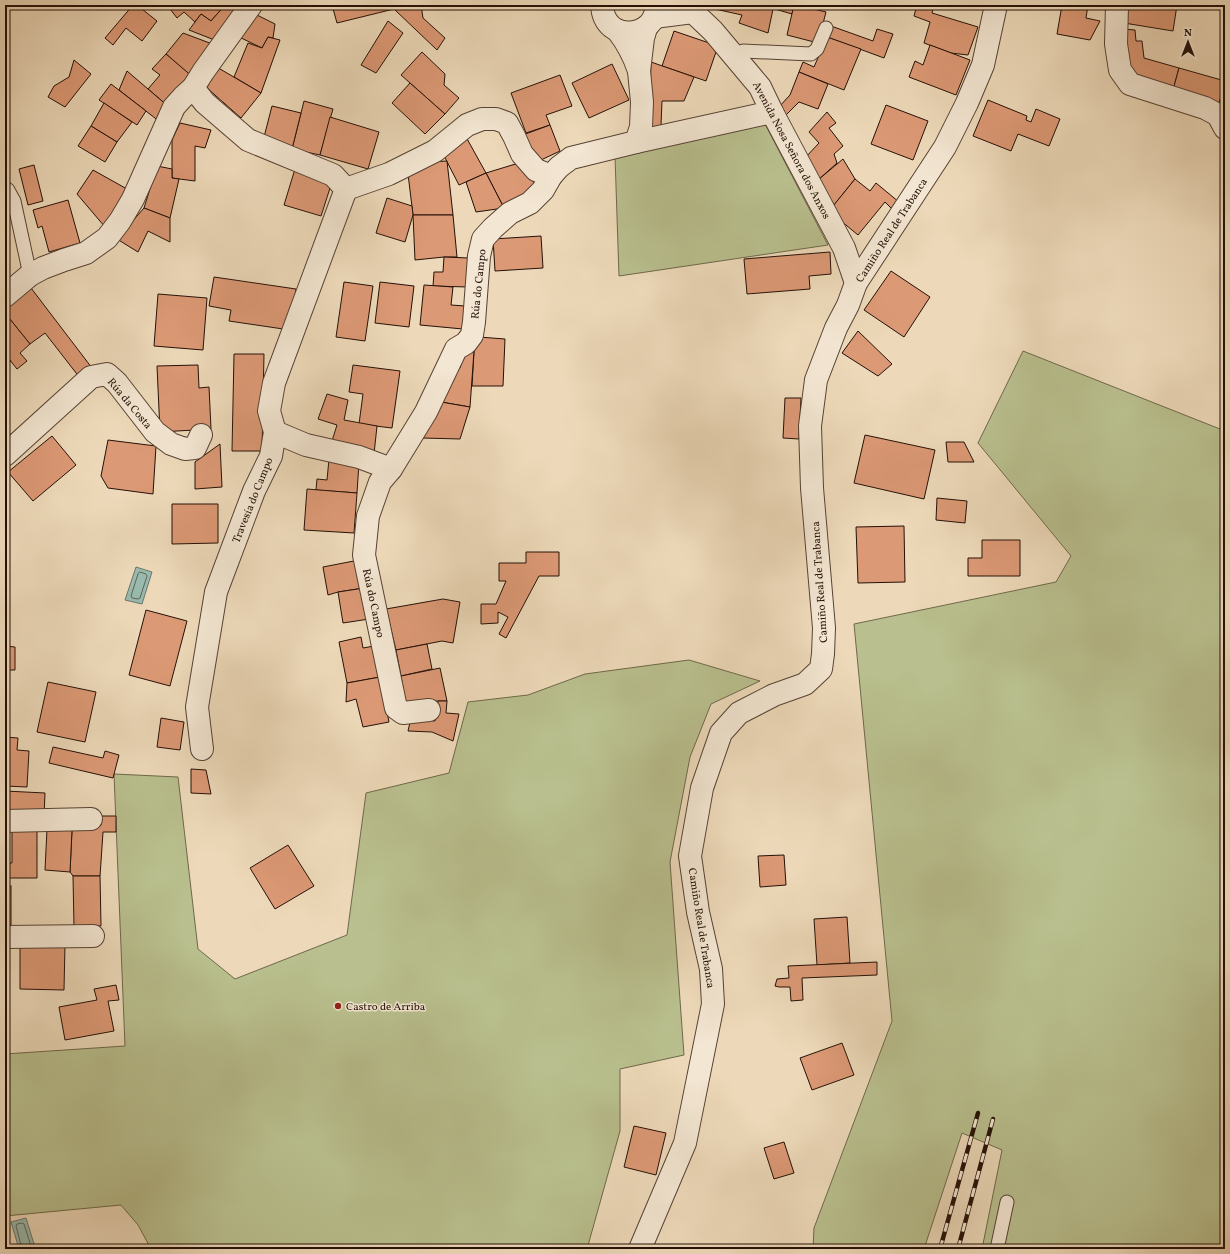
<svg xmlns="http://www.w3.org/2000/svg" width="1230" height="1254" viewBox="0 0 1230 1254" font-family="Vollkorn,serif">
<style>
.green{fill:#b9bf8e;stroke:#6e684a}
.water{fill:#99baad;stroke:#6a766b}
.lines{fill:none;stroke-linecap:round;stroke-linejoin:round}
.shore{stroke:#5e655a;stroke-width:1}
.building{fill:#dc9975;stroke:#241007}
.lane-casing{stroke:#564234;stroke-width:15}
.street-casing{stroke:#564234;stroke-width:24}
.lane{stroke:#f3e6d2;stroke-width:13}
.street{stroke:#f3e6d2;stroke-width:22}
.rail-casing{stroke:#241007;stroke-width:4.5}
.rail{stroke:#f3e6d2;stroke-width:3;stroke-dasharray:9;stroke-linecap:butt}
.poi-dot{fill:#8f2418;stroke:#f3e6d2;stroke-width:1.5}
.labels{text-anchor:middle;stroke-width:3;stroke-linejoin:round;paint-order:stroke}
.street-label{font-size:11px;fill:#241007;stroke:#f3e6d2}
.poi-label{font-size:11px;fill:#241007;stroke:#f3e6d2;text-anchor:start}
</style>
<rect width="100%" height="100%" fill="#edd9b9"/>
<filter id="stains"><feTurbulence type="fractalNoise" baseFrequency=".005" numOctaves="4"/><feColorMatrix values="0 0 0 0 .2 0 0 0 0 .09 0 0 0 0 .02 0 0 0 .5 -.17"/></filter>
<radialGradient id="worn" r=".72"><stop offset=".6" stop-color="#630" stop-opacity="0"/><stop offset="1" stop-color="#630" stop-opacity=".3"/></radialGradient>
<g class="green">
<path d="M 765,124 L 828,245 L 619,276 L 615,156 Z"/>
<path d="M 1023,351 L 1225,431 L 1225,1249 L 982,1249 L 1002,1150 L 962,1133 L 924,1249 L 813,1249 L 814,1228 L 892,1021 L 854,624 L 1056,582 L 1071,556 L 978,443 Z"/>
<path d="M 689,660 L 760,681 L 711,704 L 690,757 L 670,862 L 684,1055 L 620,1069 L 620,1131 L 587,1249 L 151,1249 L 138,1225 L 121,1205 L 5,1216 L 5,1054 L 125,1046 L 114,774 L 178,777 L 198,949 L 235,979 L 347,935 L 366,793 L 449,773 L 468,702 L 528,695 L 585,674 Z"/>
</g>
<g class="water">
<path d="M 136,567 L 152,572 L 142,604 L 125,600 Z"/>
<path d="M 26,1218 L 34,1244 L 42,1246 L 43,1249 L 19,1249 L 11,1222 Z"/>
</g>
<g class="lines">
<g class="shore">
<path d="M 140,572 L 146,574 L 147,576 L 140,598 L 138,599 L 132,598 L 131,596 L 138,574 Z"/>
<path d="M 22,1249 L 16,1226 L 17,1224 L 22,1223 L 24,1224 L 31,1246 L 34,1248 L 39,1249"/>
</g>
</g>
<g class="building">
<path d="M 133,5 L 137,5 L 157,21 L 142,41 L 126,28 L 113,45 L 105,38 Z"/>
<path d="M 167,5 L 225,5 L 211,21 L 201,14 L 195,22 L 184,12 L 177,18 Z"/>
<path d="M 225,5 L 235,5 L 242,11 L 217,41 L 189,30 L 201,14 L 211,21 Z"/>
<path d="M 332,5 L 421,5 L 423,18 L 445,38 L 437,50 L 394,9 L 337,23 Z"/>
<path d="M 715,5 L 761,5 L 773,9 L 768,33 L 739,23 L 742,15 L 715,9 Z"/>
<path d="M 761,5 L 794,5 L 792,14 Z"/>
<path d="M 794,5 L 798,5 L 826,12 L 818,43 L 787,35 Z"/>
<path d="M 917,5 L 934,5 L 932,13 L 978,27 L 968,55 L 951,53 L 924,43 L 930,22 L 914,16 Z"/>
<path d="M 1062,5 L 1088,5 L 1086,18 L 1100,21 L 1090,40 L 1057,34 Z"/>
<path d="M 1126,5 L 1177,5 L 1173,31 L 1124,23 Z"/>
<path d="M 253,13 L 275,24 L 273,38 L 268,37 L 262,48 L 237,36 Z"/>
<path d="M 388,21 L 403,33 L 376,73 L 361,65 Z"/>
<path d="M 831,26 L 873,41 L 877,29 L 893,34 L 884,58 L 827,37 Z"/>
<path d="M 1122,29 L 1135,30 L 1136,41 L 1142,41 L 1144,58 L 1179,68 L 1173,90 L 1133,77 L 1124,62 Z"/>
<path d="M 674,31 L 718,46 L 706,81 L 662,66 Z"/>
<path d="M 183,33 L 215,45 L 190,75 L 166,54 Z"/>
<path d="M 268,37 L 280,40 L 261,93 L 234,77 L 248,43 L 262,48 Z"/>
<path d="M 827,37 L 861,49 L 844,90 L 799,72 L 803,62 L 814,67 Z"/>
<path d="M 930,45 L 970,60 L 956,95 L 909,77 L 915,61 L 923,65 Z"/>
<path d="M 422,52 L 445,74 L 444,85 L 459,98 L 445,114 L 401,75 Z"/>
<path d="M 166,54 L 194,78 L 169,107 L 148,89 L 160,75 L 152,69 Z"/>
<path d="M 74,60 L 91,74 L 65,107 L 48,97 L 54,86 L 69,77 Z"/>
<path d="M 651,62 L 694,77 L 684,101 L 662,101 L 661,125 L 657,129 L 649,126 Z"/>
<path d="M 612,64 L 629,100 L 589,118 L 572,83 Z"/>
<path d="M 215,66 L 261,93 L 241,118 L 207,88 Z"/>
<path d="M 1179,68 L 1225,81 L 1219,103 L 1173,90 Z"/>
<path d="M 127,71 L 169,107 L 160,122 L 119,90 Z"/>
<path d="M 799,72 L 828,84 L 818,109 L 799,102 L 786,115 L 778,108 L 790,95 Z"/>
<path d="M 560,75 L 572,106 L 546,115 L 550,125 L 526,133 L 511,93 Z"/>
<path d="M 410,83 L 445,114 L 425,134 L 392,103 Z"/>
<path d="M 111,84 L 146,111 L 137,125 L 99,100 Z"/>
<path d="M 988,100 L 1027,116 L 1026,120 L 1031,122 L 1036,109 L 1060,119 L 1049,146 L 1018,134 L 1011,151 L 973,136 Z"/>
<path d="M 304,101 L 333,109 L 320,155 L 292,149 Z"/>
<path d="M 104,103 L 132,122 L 117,142 L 91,126 Z"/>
<path d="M 886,105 L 928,121 L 913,160 L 871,144 Z"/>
<path d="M 272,106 L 301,113 L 292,149 L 263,141 Z"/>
<path d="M 827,112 L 836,123 L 829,128 L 843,146 L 834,154 L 837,163 L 818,180 L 805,158 L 819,143 L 809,132 Z"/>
<path d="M 330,117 L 379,132 L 368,169 L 320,155 Z"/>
<path d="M 180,123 L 211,130 L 205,148 L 195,146 L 195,181 L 172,178 L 172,140 Z"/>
<path d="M 550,125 L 560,151 L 541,160 L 520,136 Z"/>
<path d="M 91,126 L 117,142 L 105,162 L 78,146 Z"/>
<path d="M 466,137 L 486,173 L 459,185 L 442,152 Z"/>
<path d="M 843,159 L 855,179 L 834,205 L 818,180 Z"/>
<path d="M 447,161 L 453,215 L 413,215 L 408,174 L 428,162 Z"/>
<path d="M 522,162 L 537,188 L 504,208 L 486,173 Z"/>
<path d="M 34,165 L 43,201 L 28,205 L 19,169 Z"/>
<path d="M 157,166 L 172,169 L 172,178 L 179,179 L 170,218 L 144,208 Z"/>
<path d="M 295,169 L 326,178 L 330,188 L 321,216 L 284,205 Z"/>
<path d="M 93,170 L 127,189 L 105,227 L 77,194 Z"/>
<path d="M 486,173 L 504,208 L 476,212 L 466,182 Z"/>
<path d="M 855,179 L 870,191 L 876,183 L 899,202 L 893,210 L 885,202 L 858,235 L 829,211 Z"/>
<path d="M 387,198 L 412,206 L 413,215 L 405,242 L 376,233 Z"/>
<path d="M 68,200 L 80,243 L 49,252 L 42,226 L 38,228 L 33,210 Z"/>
<path d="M 144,208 L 170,218 L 170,242 L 148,231 L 138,252 L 117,239 Z"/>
<path d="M 413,215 L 453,215 L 457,257 L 444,257 L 415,260 Z"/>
<path d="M 541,236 L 543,268 L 495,271 L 493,239 Z"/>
<path d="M 830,252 L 831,274 L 809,276 L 810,289 L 747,294 L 744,259 Z"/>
<path d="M 444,257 L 469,258 L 468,287 L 433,286 L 434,272 L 443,272 Z"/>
<path d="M 891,271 L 930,297 L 904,337 L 864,310 Z"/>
<path d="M 214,277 L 296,289 L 290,330 L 229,321 L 231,310 L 209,306 Z"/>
<path d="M 344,282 L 373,286 L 365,341 L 336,337 Z"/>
<path d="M 380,282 L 414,286 L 409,327 L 375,323 Z"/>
<path d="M 424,285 L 453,287 L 451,305 L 465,306 L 463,329 L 420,325 Z"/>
<path d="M 31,288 L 92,368 L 80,378 L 45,333 L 30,344 L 5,313 L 5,310 Z"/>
<path d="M 158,294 L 207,298 L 203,350 L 154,346 Z"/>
<path d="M 5,313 L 30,344 L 20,353 L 27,361 L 17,369 L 5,354 Z"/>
<path d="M 858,331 L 892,364 L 878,376 L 842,353 Z"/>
<path d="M 479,337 L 505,339 L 503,386 L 472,386 L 474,351 Z"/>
<path d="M 465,350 L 474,351 L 470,407 L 441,402 L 454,368 L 460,368 Z"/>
<path d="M 5,354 L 11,361 L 5,367 Z"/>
<path d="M 234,354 L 264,354 L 262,451 L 232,451 Z"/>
<path d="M 198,365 L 199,388 L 209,387 L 211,429 L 160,432 L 157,366 Z"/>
<path d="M 353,365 L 400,371 L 392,428 L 359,424 L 363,394 L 349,392 Z"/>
<path d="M 327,394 L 348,400 L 344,420 L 377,426 L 374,454 L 331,444 L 337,425 L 318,419 Z"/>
<path d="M 785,398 L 801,398 L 799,439 L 783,438 Z"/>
<path d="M 441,402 L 470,407 L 460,439 L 423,438 Z"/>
<path d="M 865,435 L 935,450 L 924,499 L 854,483 Z"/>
<path d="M 52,436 L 76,465 L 33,501 L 8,472 Z"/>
<path d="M 108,440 L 156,446 L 153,494 L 108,488 L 101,476 Z"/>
<path d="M 946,442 L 964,442 L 974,462 L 948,462 Z"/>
<path d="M 220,444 L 222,487 L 195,489 L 195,462 Z"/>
<path d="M 329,459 L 359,462 L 357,493 L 316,490 L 317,479 L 327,480 Z"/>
<path d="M 307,489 L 357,493 L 354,533 L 304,530 Z"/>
<path d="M 937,498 L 967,501 L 965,523 L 936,520 Z"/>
<path d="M 172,504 L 218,504 L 218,543 L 172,544 Z"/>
<path d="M 904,526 L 905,582 L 858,583 L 856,527 Z"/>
<path d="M 982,540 L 1020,540 L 1020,576 L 968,576 L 968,558 L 982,558 Z"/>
<path d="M 526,552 L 559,552 L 559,576 L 539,576 L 506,638 L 499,634 L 508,617 L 498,612 L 498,623 L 481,624 L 481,604 L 496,604 L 506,581 L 499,581 L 499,563 L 526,563 Z"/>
<path d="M 359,560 L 364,588 L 338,592 L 328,595 L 323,567 Z"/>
<path d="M 364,588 L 369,619 L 343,623 L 338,592 Z"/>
<path d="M 443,599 L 460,602 L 453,643 L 442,641 L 396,650 L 386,609 Z"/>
<path d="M 146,610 L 187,621 L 170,686 L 129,675 Z"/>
<path d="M 361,637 L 363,648 L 374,646 L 380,677 L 347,683 L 339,642 Z"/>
<path d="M 427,644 L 432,669 L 401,676 L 396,650 Z"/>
<path d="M 5,646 L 15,647 L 15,670 L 5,670 Z"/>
<path d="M 440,668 L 447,701 L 438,701 L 406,706 L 401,676 Z"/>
<path d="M 380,677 L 389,722 L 363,727 L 356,699 L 346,702 L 347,683 Z"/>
<path d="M 48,682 L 96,692 L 85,742 L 37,732 Z"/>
<path d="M 438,701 L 447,701 L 446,713 L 459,714 L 453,741 L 432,732 L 408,731 L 411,718 L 435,721 Z"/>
<path d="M 161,718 L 184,722 L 180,750 L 157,747 Z"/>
<path d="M 5,737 L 18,738 L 17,750 L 29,751 L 27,787 L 5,786 Z"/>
<path d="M 53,747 L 103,758 L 105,751 L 119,755 L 113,778 L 49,763 Z"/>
<path d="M 191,769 L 206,770 L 211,794 L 191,793 Z"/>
<path d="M 5,791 L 45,793 L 44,816 L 5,815 Z"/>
<path d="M 101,816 L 116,816 L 116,832 L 103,832 L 100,876 L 73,876 L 70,872 L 72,830 L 72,824 L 101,825 Z"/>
<path d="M 12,828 L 37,828 L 37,878 L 5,878 L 5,863 L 12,863 Z"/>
<path d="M 47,829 L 72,830 L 70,872 L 45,870 Z"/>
<path d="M 288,845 L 314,886 L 275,909 L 250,868 Z"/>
<path d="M 784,855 L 786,885 L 760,887 L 758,856 Z"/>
<path d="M 73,876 L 100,876 L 101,926 L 74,927 Z"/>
<rect x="5" y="886" width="6" height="39"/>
<path d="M 847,917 L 850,963 L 817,965 L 814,919 Z"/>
<path d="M 20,943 L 65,944 L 64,990 L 20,989 Z"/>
<path d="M 877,962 L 877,975 L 802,978 L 803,1000 L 791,1001 L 790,987 L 779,987 L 775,986 L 777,979 L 789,978 L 788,966 Z"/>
<path d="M 116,985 L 119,1000 L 108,1001 L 114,1031 L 65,1040 L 59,1007 L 97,1000 L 94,989 Z"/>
<path d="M 842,1043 L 854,1075 L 812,1090 L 800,1058 Z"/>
<path d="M 634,1126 L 666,1133 L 656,1175 L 624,1167 Z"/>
<path d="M 784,1142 L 794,1173 L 774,1179 L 764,1148 Z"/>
</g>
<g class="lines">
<g class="lane-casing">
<g id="lane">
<path d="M 733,55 L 743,51 L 811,54 L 817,49 L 826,28"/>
<path d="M 5,188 L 8,190 L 14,201 L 30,275"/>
<path d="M 997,1249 L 1007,1202"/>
</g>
</g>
<g class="street-casing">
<g id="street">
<path d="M 602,5 C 604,46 659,37 656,5"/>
<path d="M 697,5 L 693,12 L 713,31 L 760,87 L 772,112 L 844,248 L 856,283"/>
<path d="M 1117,5 L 1116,44 L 1120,70 L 1130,84 L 1205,108 L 1218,115 L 1225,128"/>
<path d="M 654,17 L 693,12 L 686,5"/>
<path d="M 618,31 C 628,44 634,56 639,71 L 643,38 L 646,28"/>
<path d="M 193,88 L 205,103 L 248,140 L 333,175 L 346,189 L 274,383 L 269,411 L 275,432 L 271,456 L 254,491 L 216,592 L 197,707 L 202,749"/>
<path d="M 636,142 L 772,112"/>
<path d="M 346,189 L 389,174 L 435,151 L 467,125 L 482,119 L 496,119 L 507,123 L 514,136 L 522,154 L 536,170 L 551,176"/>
<path d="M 5,296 L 30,275 L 43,268 L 64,260 L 86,253 L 107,238 L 120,221 L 133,199 L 174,107 L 183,97 L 193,88 L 203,72 L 251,5"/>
<path d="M 275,432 L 306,445 L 359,457 L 391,469"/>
<path d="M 5,455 L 91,377 L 107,374 L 117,383 L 155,432 L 171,444 L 185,449 L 195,448 L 201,435"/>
<path d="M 429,710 L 403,713 L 396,708 L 364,555 L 368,516 L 380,482 L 391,469 L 426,412 L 456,349 L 466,343 L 472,335 L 474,322 L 479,256 L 483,239 L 493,228 L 510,213 L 530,203 L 543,190 L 551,176 L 559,167 L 571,158 L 636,142 L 641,127 L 642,102 L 639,71"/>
<path d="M 5,821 L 91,819"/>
<path d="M 5,937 L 93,936"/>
<path d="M 640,1249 L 685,1143 L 713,1004 L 711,969 L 698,912 L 690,856 L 702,788 L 721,733 L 739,713 L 774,695 L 805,684 L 821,669 L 823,654 L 824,628 L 812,488 L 810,426 L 816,380 L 836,328 L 848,305 L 856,283 L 945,147 L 967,103 L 983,65 L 996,5"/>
</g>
</g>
<use href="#lane" class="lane"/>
<use href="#street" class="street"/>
<g class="rail-casing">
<g id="rail">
<path d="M 940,1249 L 978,1113"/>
<path d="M 958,1249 L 993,1119"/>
</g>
</g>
<use href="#rail" class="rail"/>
</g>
<circle class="poi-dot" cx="338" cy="1006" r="4"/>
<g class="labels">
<g class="street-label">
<text transform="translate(792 150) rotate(62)" y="4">Avenida Nosa Señora dos Anxos</text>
<text transform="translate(891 230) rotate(-57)" y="4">Camiño Real de Trabanca</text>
<text transform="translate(478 284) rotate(-84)" y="4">Rúa do Campo</text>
<text transform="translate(130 403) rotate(50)" y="4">Rúa da Costa</text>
<text transform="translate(252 500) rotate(-68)" y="4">Travesía do Campo</text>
<text transform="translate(819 582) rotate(-94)" y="4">Camiño Real de Trabanca</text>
<text transform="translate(374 603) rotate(78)" y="4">Rúa do Campo</text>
<text transform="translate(702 928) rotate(81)" y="4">Camiño Real de Trabanca</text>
</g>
<g class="poi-label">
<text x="346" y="1010">Castro de Arriba</text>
</g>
</g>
<rect width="1230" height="1254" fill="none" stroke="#edd9b9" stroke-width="20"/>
<rect x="6" y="6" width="1218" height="1242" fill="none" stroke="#241007" stroke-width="2"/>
<rect x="10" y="10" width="1210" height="1234" fill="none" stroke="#241007"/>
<g transform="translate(1188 42)" stroke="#f3e6d2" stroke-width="3" paint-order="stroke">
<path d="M0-3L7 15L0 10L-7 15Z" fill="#241007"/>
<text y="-6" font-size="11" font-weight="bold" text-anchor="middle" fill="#241007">N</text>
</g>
<rect width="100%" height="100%" filter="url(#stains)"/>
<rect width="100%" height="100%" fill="url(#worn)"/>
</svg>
